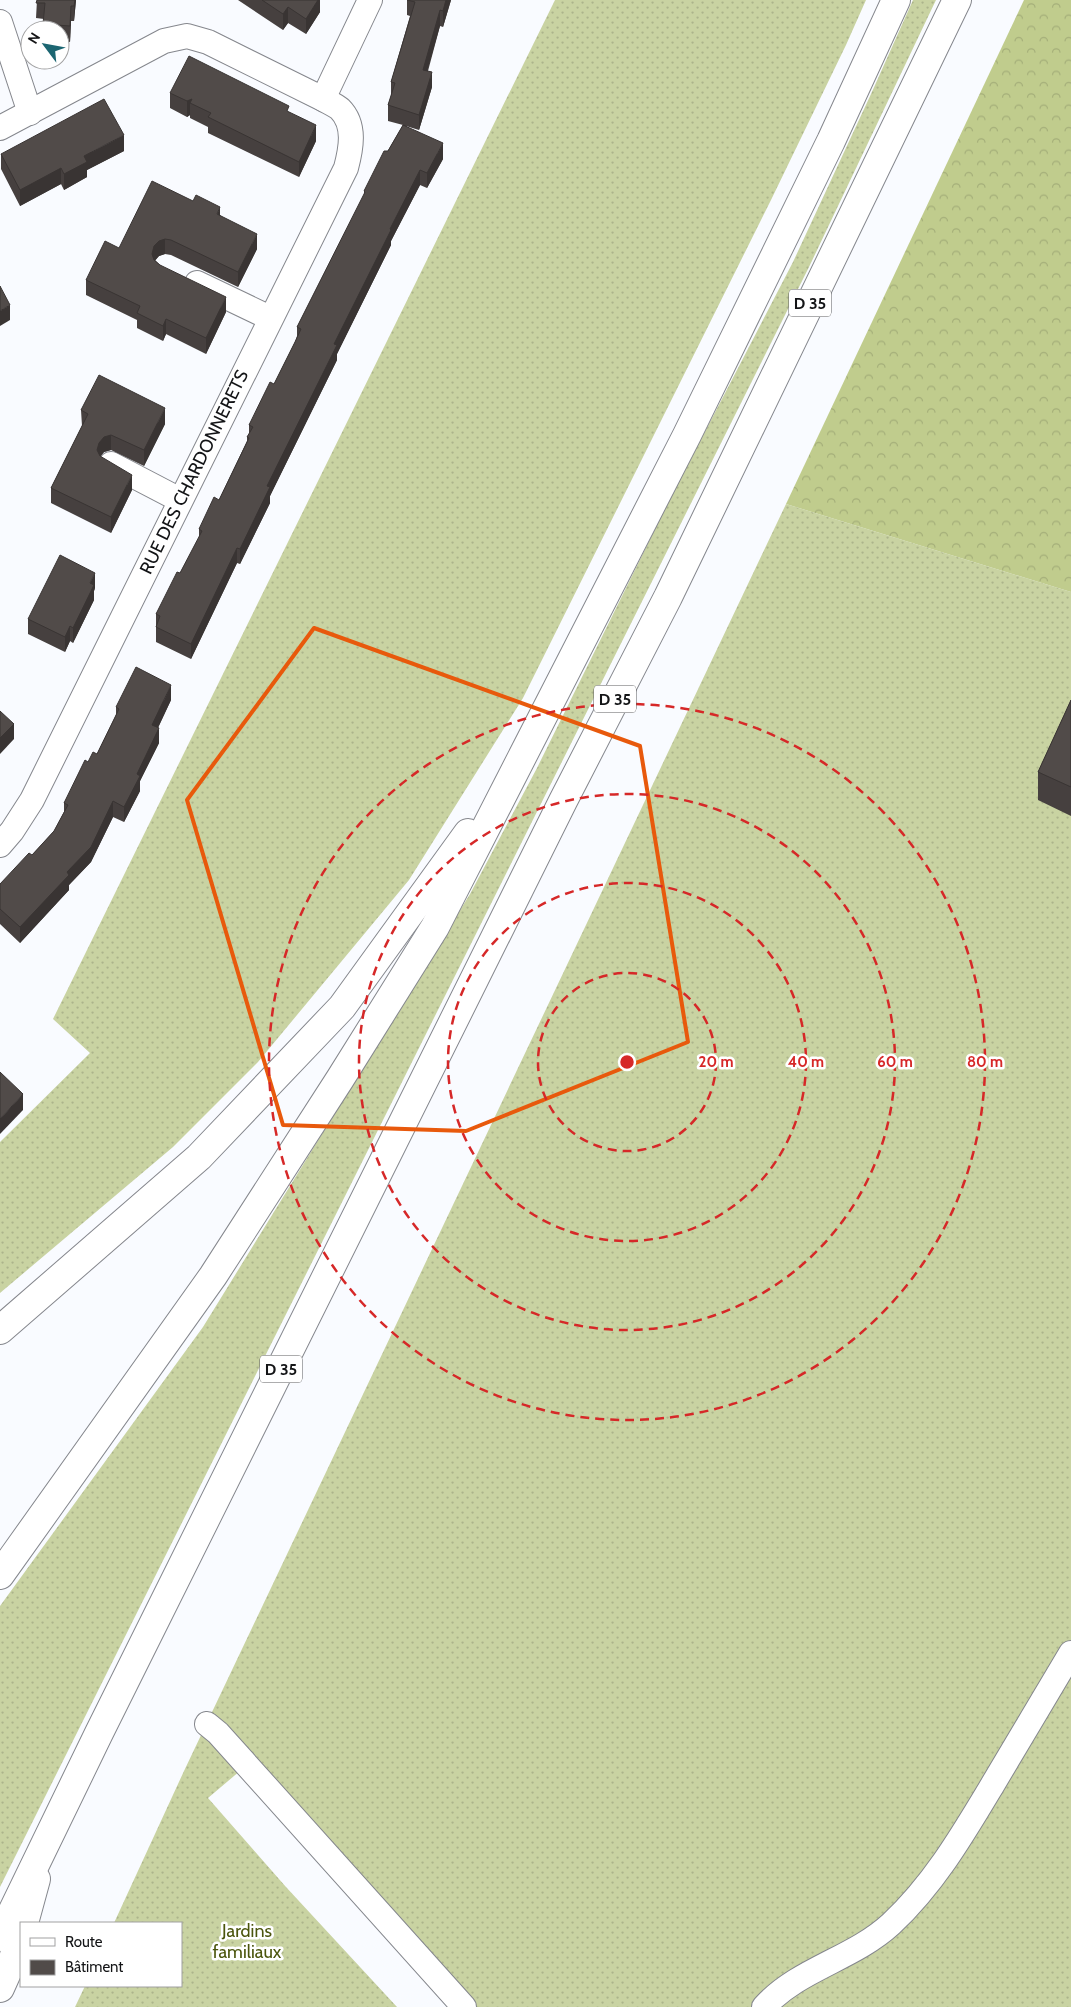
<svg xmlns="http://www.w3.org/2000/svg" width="1071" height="2007" viewBox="0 0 1071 2007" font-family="Cabin,sans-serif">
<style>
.grass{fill:url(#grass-dots)}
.forest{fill:url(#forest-crowns)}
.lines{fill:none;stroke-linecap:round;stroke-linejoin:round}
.minor-casing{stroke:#85878d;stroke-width:26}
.tertiary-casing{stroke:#85878d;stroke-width:30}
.primary-casing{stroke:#85878d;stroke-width:30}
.minor{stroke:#fff;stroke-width:24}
.tertiary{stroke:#fff;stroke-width:28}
.primary{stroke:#fff;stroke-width:28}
.wall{fill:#46403f}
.shaded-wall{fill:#393433}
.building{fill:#514b49;stroke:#393433}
.marked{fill:none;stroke:#e8590c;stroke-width:4;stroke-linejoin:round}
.ring{fill:none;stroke:#d62828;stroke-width:2.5;stroke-dasharray:9 6}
.labels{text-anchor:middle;stroke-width:5;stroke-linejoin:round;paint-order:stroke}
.shield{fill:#fff;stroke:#5a5a5c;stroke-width:1}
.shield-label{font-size:16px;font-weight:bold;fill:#131416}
.street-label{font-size:18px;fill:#131416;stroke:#fff}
.park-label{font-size:18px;fill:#4b550d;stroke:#fff}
.centre{fill:#d62828;stroke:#fff;stroke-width:2.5}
.ring-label{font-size:15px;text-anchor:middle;font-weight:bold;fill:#d62828;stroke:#fff;stroke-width:5;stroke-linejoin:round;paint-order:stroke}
</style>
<defs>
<pattern id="grass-dots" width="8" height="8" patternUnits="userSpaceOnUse" patternTransform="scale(1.25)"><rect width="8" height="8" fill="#c9d3a2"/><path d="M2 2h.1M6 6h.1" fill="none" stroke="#acb48b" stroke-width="1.8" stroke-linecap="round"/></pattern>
<pattern id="forest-crowns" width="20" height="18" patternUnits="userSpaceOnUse" patternTransform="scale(1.25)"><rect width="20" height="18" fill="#c0cc8d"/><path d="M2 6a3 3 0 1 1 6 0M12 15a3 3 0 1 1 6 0" fill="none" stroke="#a4ae79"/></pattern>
</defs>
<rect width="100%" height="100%" fill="#f9fbff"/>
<g class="grass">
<path d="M 555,0 L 866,0 L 846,45 L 771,200 L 523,698 L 409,880 L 258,1062 L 173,1147 L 0,1293 L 0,1142 L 90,1053 L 53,1019 Z"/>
<path d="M 913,0 L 936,0 L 809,267 L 0,1887 L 0,1606 L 203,1327 L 470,894 L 537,768 L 670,499 L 793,262 L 871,94 Z"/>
<path d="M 786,504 L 1071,592 L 1071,2007 L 470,2007 L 247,1765 L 208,1798 L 286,1887 L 397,2007 L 75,2007 L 85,1986 L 181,1986 L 181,1923 L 114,1923 L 184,1771 Z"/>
</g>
<path class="forest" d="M 1024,0 L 1071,0 L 1071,592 L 786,504 Z"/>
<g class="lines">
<g class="minor-casing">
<g id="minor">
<path d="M 0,22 L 30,113"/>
<path d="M 323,99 L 370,0"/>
<path d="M 0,128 L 164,41 L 187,36 L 208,42 L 323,99 C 328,102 335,105 340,109 C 356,125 351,149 346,168 L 32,800 L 12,831 L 0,845"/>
<path d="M 197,283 L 270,318"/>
<path d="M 111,464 L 180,500"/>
<path d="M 207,1724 L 218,1733 L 464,2007"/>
<path d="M 764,2007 C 798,1969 853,1959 891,1924 C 934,1884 963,1834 993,1784 C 1019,1740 1045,1697 1071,1653"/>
</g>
</g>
<g class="tertiary-casing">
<g id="tertiary">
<path d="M 24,1923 L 36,1879"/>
<path d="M 0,1988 L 13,1959 L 21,1931"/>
</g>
</g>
<g class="primary-casing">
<g id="primary">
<path d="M 0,1330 L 199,1157 L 342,1007 L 468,833"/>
<path d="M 0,1575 L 213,1276 L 340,1079 L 435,927 L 687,435 L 831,141 L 896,0"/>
<path d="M 0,1937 L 99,1733 L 563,801 L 668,597 L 957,0"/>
</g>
</g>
<use href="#minor" class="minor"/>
<use href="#tertiary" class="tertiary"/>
<use href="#primary" class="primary"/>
</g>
<g class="wall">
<path d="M 37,0 L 76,0 L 74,21 L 71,21 L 70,42 L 60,41 L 60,30 L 43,30 L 44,19 L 36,18 Z"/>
<path d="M 238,0 L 320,0 L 320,12 L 306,34 L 288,23 L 283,30 Z"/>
<path d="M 407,0 L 451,0 L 443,27 L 440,26 L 428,71 L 432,87 L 419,130 L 406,126 L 443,159 L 427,188 L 420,185 L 391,241 L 391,245 L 337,354 L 337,360 L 270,496 L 270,503 L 240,564 L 237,563 L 191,659 L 156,642 L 156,614 L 180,573 L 199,538 L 199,529 L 219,500 L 247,441 L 247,437 L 249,434 L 249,425 L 274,384 L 295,342 L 297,336 L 297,327 L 364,195 L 364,191 L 403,125 L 388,121 L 388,105 L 391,96 L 391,82 L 410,16 L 407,15 Z"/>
<path d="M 170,93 L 289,112 L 316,141 L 299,177 L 208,133 L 208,127 L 190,118 L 190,115 L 187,117 L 170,108 Z"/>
<path d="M 124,151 L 87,170 L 87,177 L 64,190 L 61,184 L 20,206 L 1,169 L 1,154 Z"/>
<path d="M 220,215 L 257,249 L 238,287 L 171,255 L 165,254 L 159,256 L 155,260 L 160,265 L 226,312 L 206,354 L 166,334 L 163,341 L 137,328 L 137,320 L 86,295 L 86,280 L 119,248 Z"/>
<path d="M 81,410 L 165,424 L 144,466 L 111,450 L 104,452 L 100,457 L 132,490 L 111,533 L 51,503 L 51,488 L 82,426 Z"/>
<path d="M 95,588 L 94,591 L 94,600 L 73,643 L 70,641 L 65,652 L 28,634 L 28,619 Z"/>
<path d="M 171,700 L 158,728 L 159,743 L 140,781 L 140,791 L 124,822 L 113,817 L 91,862 L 69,885 L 69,890 L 20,943 L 0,924 L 0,884 L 32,855 L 54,831 L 64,812 L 64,803 L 88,762 L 97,754 L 116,715 L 116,707 Z"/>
<path d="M 1071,700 L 1071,816 L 1038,800 L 1038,772 Z"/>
</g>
<g class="shaded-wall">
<path d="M 75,0 L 76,0 L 74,21 L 74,6 Z"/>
<path d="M 318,0 L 320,0 L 320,12 L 306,34 L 306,19 Z"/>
<path d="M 446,0 L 451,0 L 443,27 L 443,11 Z"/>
<path d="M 71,6 L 71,21 L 70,42 L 70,26 Z"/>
<path d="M 288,7 L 288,23 L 283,30 L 283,14 Z"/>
<path d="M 440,10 L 440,26 L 423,85 L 423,70 Z"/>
<path d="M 432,72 L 432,87 L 419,130 L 419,115 Z"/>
<path d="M 192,99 L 190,103 L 190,115 L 187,117 L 187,101 Z"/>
<path d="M 316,125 L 316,141 L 299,177 L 299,162 Z"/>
<path d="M 124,135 L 124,151 L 87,170 L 87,177 L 64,190 L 64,174 L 84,156 Z"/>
<path d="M 443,143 L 443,159 L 427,188 L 427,173 Z"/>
<path d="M 61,168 L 61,184 L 20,206 L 20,190 Z"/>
<path d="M 420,170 L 420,185 L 391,241 L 391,245 L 337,354 L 337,360 L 270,496 L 270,503 L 240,564 L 240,549 L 267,486 L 334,344 L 390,229 Z"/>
<path d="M 220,207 L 220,222 L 217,214 Z"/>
<path d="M 257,234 L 257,249 L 238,287 L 238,272 Z"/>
<path d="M 165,239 L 165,254 L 159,256 L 154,262 L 152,254 L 154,246 L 159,241 Z"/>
<path d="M 226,297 L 226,312 L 206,354 L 206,338 Z"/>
<path d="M 10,305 L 10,320 L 0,326 L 0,311 Z"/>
<path d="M 166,319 L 166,334 L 163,341 L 163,326 Z"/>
<path d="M 165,408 L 165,424 L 144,466 L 144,450 Z"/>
<path d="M 111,435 L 111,450 L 104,452 L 99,458 L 97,450 L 99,443 L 104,437 Z"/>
<path d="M 132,475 L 132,490 L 111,533 L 111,517 Z"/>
<path d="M 237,548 L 237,563 L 191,659 L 191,644 Z"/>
<path d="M 95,573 L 95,588 L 94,591 L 94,600 L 73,643 L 73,628 L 90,583 Z"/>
<path d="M 70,626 L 70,641 L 65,652 L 65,637 Z"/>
<path d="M 171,685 L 171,700 L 152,740 L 152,725 Z"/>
<path d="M 14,724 L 14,739 L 0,754 L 0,738 Z"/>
<path d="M 159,728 L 159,743 L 140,781 L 140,791 L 124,822 L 124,807 L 137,774 Z"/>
<path d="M 113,801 L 113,817 L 91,862 L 69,885 L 69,890 L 20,943 L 20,927 L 67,872 Z"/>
<path d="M 23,1094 L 23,1110 L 0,1134 L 0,1119 Z"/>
</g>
<g class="building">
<path d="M 37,0 L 75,0 L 74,6 L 71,6 L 70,26 L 43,24 L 45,3 L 36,3 Z"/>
<path d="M 262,0 L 318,0 L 306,19 L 288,7 L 283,14 Z"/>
<path d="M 407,0 L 446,0 L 443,11 L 440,10 L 423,70 L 432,72 L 419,115 L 388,105 L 395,83 L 391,82 L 415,2 Z"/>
<path d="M 189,56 L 289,106 L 287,111 L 316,125 L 299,162 L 208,117 L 211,113 L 190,103 L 192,99 L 187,101 L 170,93 Z"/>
<path d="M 104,99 L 124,135 L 84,156 L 87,162 L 64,174 L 61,168 L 20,190 L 1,154 Z"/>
<path d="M 403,125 L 443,143 L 427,173 L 420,170 L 390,229 L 391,230 L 334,344 L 337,345 L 267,486 L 270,487 L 240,549 L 237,548 L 191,644 L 156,627 L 160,616 L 156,614 L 177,572 L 180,573 L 202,531 L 199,529 L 214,497 L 219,500 L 249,438 L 247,437 L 253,427 L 249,425 L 270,382 L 274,384 L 295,342 L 301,329 L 297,327 L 365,192 L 364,191 L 384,151 L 388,151 Z"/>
<path d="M 152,181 L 193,201 L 196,195 L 220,207 L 217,214 L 257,234 L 238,272 L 171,240 L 165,239 L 159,241 L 154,246 L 152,254 L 154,260 L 160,265 L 226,297 L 206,338 L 166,319 L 163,326 L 137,313 L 140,306 L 86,280 L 105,241 L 119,248 Z"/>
<path d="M 0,286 L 10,305 L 0,311 Z"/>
<path d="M 99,375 L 165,408 L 144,450 L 111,435 L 104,437 L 99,443 L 97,450 L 100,456 L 132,475 L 111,517 L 51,488 L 88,414 L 81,410 Z"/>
<path d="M 60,555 L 95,573 L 90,583 L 94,585 L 73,628 L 70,626 L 65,637 L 28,619 Z"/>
<path d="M 136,667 L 171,685 L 152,725 L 159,728 L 137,774 L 140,776 L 124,807 L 113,801 L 91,847 L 67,872 L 69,875 L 20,927 L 0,909 L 0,884 L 29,853 L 32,855 L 54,831 L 68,805 L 64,803 L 85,760 L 88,762 L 93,752 L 97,754 L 119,709 L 116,707 Z"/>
<path d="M 1071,700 L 1071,787 L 1038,772 Z"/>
<path d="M 0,711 L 14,724 L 0,738 Z"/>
<path d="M 0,1072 L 23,1094 L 0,1119 Z"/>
</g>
<path class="marked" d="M 314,628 L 640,746 L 688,1042 L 466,1131 L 283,1125 L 187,800 Z"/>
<g class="ring">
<circle cx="627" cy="1062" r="89"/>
<circle cx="627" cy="1062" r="179"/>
<circle cx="627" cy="1062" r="268"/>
<circle cx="627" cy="1062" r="358"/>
</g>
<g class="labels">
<g class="shield">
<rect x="789" y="289.5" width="42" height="27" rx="4"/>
<rect x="594" y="685.5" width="42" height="27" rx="4"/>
<rect x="260" y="1355.5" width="42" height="27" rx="4"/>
</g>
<g class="shield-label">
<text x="810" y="309">D 35</text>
<text x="615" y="705">D 35</text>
<text x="281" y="1375">D 35</text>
</g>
<g class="street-label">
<text transform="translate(194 472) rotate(-64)" y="6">RUE DES CHARDONNERETS</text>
</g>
<g class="park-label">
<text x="247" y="1937">Jardins<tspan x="247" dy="21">familiaux</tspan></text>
</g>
</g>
<circle cx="627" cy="1062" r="8" class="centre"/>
<g class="ring-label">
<text x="716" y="1067">20 m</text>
<text x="806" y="1067">40 m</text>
<text x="895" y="1067">60 m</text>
<text x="985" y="1067">80 m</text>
</g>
<rect x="20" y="1922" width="162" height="65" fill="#ffffff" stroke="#a1a1a2"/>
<rect x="30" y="1938" width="25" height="8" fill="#ffffff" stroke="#a1a1a2"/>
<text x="65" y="1947" font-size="15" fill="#131416">Route</text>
<rect x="30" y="1960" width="25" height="15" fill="#514b49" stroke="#a1a1a2"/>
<text x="65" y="1972" font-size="15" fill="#131416">Bâtiment</text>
<g transform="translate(45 45) rotate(302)"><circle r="24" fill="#ffffff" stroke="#a1a1a2"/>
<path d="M0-4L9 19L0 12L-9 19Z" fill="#1c6672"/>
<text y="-8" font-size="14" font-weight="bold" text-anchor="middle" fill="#131416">N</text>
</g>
</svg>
